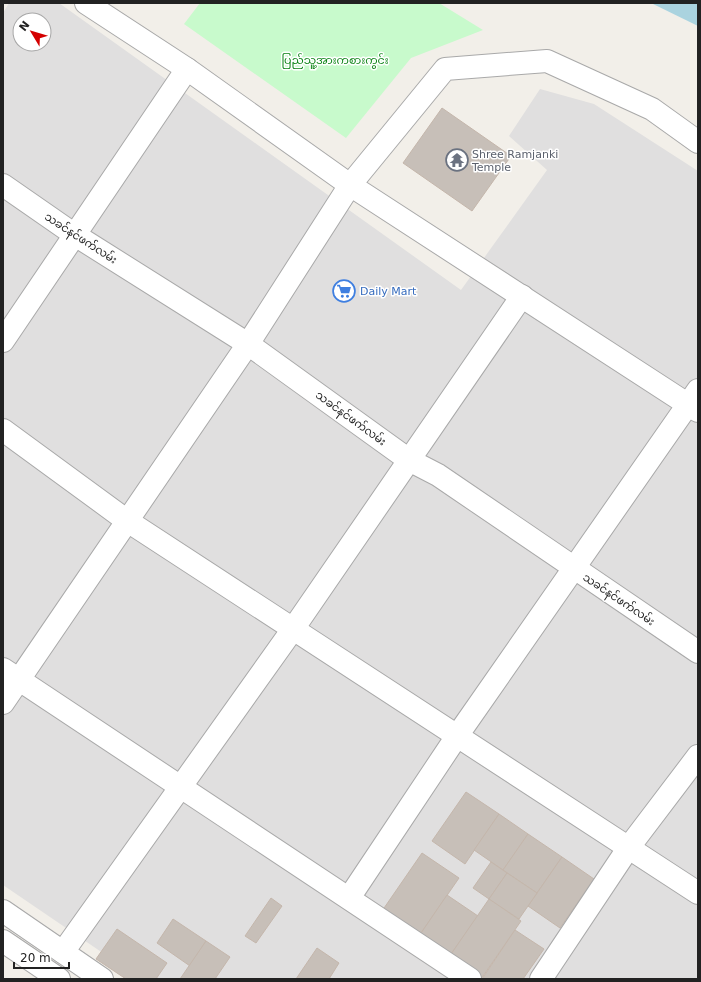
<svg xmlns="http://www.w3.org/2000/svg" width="701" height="982" viewBox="0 0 701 982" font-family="'DejaVu Sans','Noto Sans Myanmar',sans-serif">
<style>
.residential{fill:#e0dfdf;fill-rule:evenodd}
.park{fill:#c8facc}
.water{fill:#aad3df}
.building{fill:#c7bfb8;stroke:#c4b6ab}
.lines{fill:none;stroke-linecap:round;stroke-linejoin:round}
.minor-casing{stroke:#a9a9a9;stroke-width:24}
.minor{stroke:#fff;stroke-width:22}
.labels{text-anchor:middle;stroke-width:3;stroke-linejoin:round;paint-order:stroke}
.park-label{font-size:11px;fill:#0c8416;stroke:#fff}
.worship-label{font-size:11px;fill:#5b616d;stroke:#fff;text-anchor:start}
.street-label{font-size:11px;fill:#222;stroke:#fff}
.shop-label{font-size:11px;fill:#366cbe;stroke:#fff;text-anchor:start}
</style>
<rect width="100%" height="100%" fill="#f2efe9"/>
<path class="residential" d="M 9,3 L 59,3 L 461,290 L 547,170 L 509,136 L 540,89 L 594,104 L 698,171 L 698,979 L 141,979 L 3,885 L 3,13 ZM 20,20 L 44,20 L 44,44 L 20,44 Z"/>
<path class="park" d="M 200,3 L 439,3 L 483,30 L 411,58 L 346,138 L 184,24 Z"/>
<path class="water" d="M 651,3 L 698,3 L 698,26 Z"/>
<g class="building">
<path d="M 442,108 L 511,156 L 472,211 L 403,163 Z"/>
<path d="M 466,792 L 499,814 L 465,864 L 432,841 Z"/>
<path d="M 499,814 L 528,834 L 503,870 L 474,850 Z"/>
<path d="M 528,834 L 562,857 L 537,893 L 503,870 Z"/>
<path d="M 422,853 L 459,878 L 419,936 L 382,911 Z"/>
<path d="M 562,857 L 594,879 L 560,928 L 528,906 Z"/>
<path d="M 491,862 L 507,873 L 489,899 L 473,888 Z"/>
<path d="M 507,873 L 537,893 L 519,919 L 489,899 Z"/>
<path d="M 447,895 L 478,916 L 449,957 L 419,936 Z"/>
<path d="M 271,898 L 282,906 L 256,943 L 245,936 Z"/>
<path d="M 489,899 L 521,921 L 481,979 L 449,957 Z"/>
<path d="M 173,919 L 206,941 L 190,966 L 157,943 Z"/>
<path d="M 117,929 L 167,963 L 156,979 L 126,979 L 96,959 Z"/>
<path d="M 515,930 L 544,949 L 523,979 L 482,979 Z"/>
<path d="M 206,941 L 230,957 L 215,979 L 180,979 Z"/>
<path d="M 317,948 L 339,963 L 329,979 L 296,979 Z"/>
</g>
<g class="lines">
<g class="minor-casing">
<g id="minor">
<path d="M 86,3 L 187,69 L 350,185 L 698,411"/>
<path d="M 3,185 L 75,235 L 248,344 L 409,460 L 438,475 L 698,652"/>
<path d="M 3,341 L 187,69"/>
<path d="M 3,430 L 126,520 L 698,893"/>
<path d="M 3,669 L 470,979"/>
<path d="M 3,703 L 248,344 L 350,185 L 445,69 L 547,61 L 652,109 L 698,142"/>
<path d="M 349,898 L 457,736 L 698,390"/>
<path d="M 3,911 L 102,979"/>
<path d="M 3,941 L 59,979"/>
<path d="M 63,952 L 293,629 L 522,296"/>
<path d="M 541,979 L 629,847 L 698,756"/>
</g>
</g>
<use href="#minor" class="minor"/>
</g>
<defs>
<g id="temple-ring" transform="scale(1.15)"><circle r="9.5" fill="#fff" stroke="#6b7280" stroke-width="1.5"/><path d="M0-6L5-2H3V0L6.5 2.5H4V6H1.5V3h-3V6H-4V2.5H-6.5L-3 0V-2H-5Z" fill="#6b7280"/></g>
<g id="supermarket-ring" transform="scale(1.15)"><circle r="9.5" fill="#fff" stroke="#3f7fe0" stroke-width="1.5"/><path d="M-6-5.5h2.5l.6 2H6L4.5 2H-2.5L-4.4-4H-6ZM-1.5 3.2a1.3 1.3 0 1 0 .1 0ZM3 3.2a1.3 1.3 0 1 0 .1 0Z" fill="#3f7fe0"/></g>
</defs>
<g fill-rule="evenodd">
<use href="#temple-ring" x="457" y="160"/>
<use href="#supermarket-ring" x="344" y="291"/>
</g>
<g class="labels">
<g class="park-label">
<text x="335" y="64">ပြည်သူ့အားကစားကွင်း</text>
</g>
<g class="worship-label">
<text x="472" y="158">Shree Ramjanki<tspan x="472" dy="13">Temple</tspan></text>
</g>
<g class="street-label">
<text transform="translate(81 238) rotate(33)" y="4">သခင်နင်ဖက်လမ်း</text>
<text transform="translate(351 418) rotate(36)" y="4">သခင်နင်ဖက်လမ်း</text>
<text transform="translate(619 599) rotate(34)" y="4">သခင်နင်ဖက်လမ်း</text>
</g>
<g class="shop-label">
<text x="360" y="295">Daily Mart</text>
</g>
</g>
<rect width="701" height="982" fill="none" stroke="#222222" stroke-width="8"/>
<g transform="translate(32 32) rotate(308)"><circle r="19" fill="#ffffff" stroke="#a7a7a7"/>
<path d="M0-3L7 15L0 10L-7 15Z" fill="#d40000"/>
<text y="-6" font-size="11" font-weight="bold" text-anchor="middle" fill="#222222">N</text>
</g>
<path d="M14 962v6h55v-6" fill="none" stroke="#222222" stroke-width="2"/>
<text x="20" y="962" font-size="12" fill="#222222" stroke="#ffffff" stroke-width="3" paint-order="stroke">20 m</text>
</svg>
